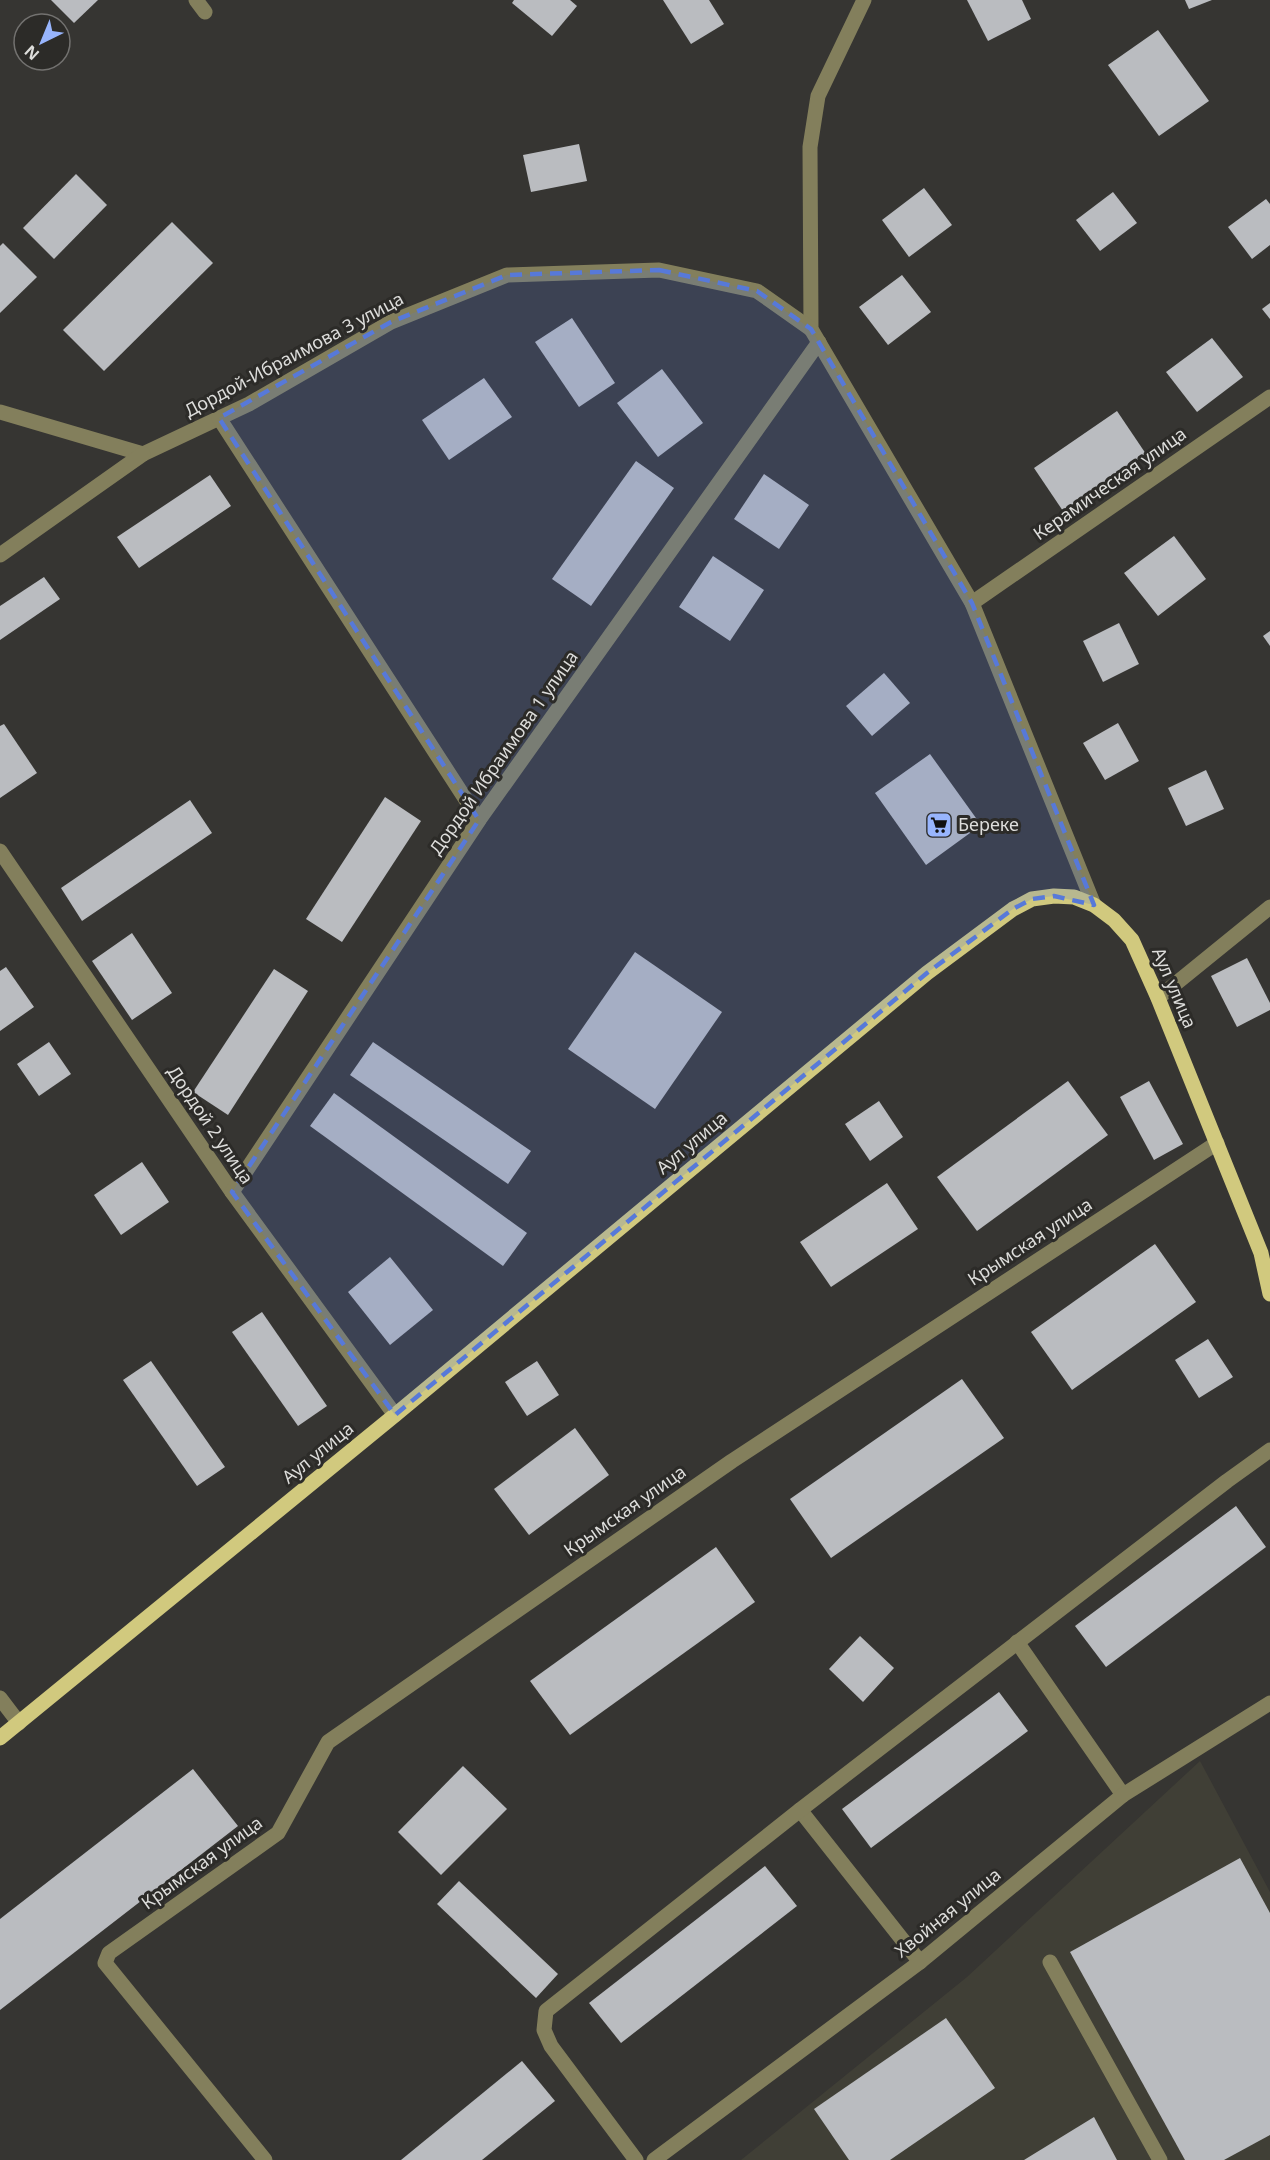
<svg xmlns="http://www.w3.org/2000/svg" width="1270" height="2160" viewBox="0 0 1270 2160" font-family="'Noto Sans',sans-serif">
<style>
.built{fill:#403f36}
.building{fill:#babcc0}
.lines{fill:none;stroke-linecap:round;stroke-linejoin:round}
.minor{stroke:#837f5c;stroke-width:15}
.major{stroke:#d1c97e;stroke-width:15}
.marked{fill:#5779d9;fill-opacity:0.2;stroke:#5779d9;stroke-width:4.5;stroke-dasharray:12 8;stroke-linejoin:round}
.labels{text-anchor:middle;stroke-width:6;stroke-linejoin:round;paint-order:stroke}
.street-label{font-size:18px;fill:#dddddb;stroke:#2c2b28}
.poi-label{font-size:18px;fill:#dddddb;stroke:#2c2b28;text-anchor:start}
</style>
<rect width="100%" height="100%" fill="#363532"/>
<path class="built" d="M 1200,1761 L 1270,1892 L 1270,2160 L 741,2160 L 967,1977 Z"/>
<g class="building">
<path d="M 51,0 L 98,0 L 74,23 Z"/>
<path d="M 514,0 L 570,0 L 577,6 L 552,36 L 512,3 Z"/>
<path d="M 663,0 L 709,0 L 724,24 L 691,44 Z"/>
<path d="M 967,0 L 1022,0 L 1031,19 L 988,41 Z"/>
<path d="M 1185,0 L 1212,0 L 1189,9 Z"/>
<path d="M 1158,30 L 1209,101 L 1159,136 L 1108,65 Z"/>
<path d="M 579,144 L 587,181 L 531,192 L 523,155 Z"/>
<path d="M 76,174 L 107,205 L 54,259 L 23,228 Z"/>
<path d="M 924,188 L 952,225 L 909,257 L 882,220 Z"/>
<path d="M 1113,192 L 1137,223 L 1100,251 L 1076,220 Z"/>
<path d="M 1266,199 L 1270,204 L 1270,245 L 1252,259 L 1228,227 Z"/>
<path d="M 172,222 L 213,263 L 104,371 L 63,330 Z"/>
<path d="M 3,243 L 37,277 L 0,313 L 0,246 Z"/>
<path d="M 902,275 L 931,312 L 888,345 L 859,307 Z"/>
<path d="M 1270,303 L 1270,319 L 1262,309 Z"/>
<path d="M 572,318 L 615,383 L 579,407 L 535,342 Z"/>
<path d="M 1212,338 L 1243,377 L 1197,412 L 1166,372 Z"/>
<path d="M 662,369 L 703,423 L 658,457 L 617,403 Z"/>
<path d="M 484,378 L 512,417 L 449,460 L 422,420 Z"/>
<path d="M 1117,411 L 1146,454 L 1063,511 L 1034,468 Z"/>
<path d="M 636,461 L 674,488 L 591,606 L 552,579 Z"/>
<path d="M 764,474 L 809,505 L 779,549 L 734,519 Z"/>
<path d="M 210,475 L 231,506 L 139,568 L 117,537 Z"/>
<path d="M 1174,536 L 1206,579 L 1158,616 L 1124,573 Z"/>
<path d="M 713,556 L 764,590 L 730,641 L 679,607 Z"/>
<path d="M 44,577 L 60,599 L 0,640 L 0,606 Z"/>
<path d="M 1119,623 L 1139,664 L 1103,682 L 1083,641 Z"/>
<path d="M 1270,631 L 1270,646 L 1263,636 Z"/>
<path d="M 884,673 L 910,703 L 872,736 L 846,706 Z"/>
<path d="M 1118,723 L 1139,761 L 1105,780 L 1083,743 Z"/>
<path d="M 4,724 L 37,773 L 0,798 L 0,726 Z"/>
<path d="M 930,754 L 981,825 L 926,865 L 875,793 Z"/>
<path d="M 1206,770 L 1224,809 L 1186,826 L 1168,788 Z"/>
<path d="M 385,797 L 421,821 L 342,942 L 306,919 Z"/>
<path d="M 190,800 L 212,833 L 82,921 L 61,888 Z"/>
<path d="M 132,933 L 172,993 L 132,1020 L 92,961 Z"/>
<path d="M 635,952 L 722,1012 L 655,1109 L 568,1049 Z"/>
<path d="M 1247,958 L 1270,1003 L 1270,1010 L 1237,1027 L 1211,976 Z"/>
<path d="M 6,967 L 34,1007 L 0,1031 L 0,971 Z"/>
<path d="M 274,969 L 308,991 L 228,1115 L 193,1092 Z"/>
<path d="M 49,1042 L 71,1074 L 39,1096 L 17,1064 Z"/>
<path d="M 373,1042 L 531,1151 L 508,1184 L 350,1075 Z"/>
<path d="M 1068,1081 L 1108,1135 L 977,1231 L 937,1177 Z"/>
<path d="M 1149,1081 L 1183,1144 L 1154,1160 L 1120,1097 Z"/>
<path d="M 334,1093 L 527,1233 L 503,1266 L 310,1126 Z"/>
<path d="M 879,1101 L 903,1137 L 870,1161 L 845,1124 Z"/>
<path d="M 142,1162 L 169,1202 L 121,1235 L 94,1195 Z"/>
<path d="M 887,1183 L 918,1229 L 831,1287 L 800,1242 Z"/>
<path d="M 1155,1244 L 1196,1302 L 1072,1390 L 1031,1332 Z"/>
<path d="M 390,1257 L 433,1310 L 390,1345 L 348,1292 Z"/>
<path d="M 262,1312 L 327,1406 L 298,1426 L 232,1332 Z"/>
<path d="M 1208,1339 L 1233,1377 L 1199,1398 L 1175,1360 Z"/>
<path d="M 151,1361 L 225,1467 L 197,1486 L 123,1380 Z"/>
<path d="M 537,1361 L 559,1395 L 527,1416 L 505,1382 Z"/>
<path d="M 962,1379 L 1004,1438 L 831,1558 L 790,1499 Z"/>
<path d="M 575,1428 L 609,1475 L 529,1535 L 494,1489 Z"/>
<path d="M 1236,1506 L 1266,1547 L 1106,1667 L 1075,1626 Z"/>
<path d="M 716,1547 L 755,1602 L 570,1735 L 530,1681 Z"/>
<path d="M 860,1636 L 894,1668 L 863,1702 L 829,1669 Z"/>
<path d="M 999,1692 L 1028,1731 L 871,1848 L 842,1809 Z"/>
<path d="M 463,1766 L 507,1809 L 441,1875 L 398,1832 Z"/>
<path d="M 193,1769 L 238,1826 L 0,2010 L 0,1919 Z"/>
<path d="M 1240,1858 L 1270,1913 L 1270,2135 L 1224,2160 L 1185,2160 L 1070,1952 Z"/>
<path d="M 765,1866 L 797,1906 L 621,2043 L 589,2003 Z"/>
<path d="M 459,1881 L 558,1974 L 536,1998 L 437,1904 Z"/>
<path d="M 946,2018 L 995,2088 L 890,2160 L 849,2160 L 814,2109 Z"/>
<path d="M 522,2061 L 555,2101 L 482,2160 L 401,2160 Z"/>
<path d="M 1094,2117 L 1117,2160 L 1024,2160 Z"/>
</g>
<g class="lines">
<g class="minor">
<path d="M 196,0 L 205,12"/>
<path d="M 864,0 L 818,96 L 810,147 L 811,329 L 972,603 L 1094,905"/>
<path d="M 0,412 L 143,454 L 249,404 L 391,322 L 507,275 L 659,270 L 757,291 L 811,329"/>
<path d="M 219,418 L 479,820"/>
<path d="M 0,555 L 143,454"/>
<path d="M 972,603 L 1270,397"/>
<path d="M 0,851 L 232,1192 L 395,1415"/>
<path d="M 1158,998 L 1270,907"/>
<path d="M 232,1192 L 479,820 L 819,342"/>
<path d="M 1017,1642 L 1123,1795"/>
<path d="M 0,1698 L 19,1723"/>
<path d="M 800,1810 L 920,1962"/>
<path d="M 1050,1962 L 1160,2160"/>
<path d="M 265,2160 L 105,1963 L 109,1953 L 278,1833 L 328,1742 L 732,1461 L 1217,1143"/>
<path d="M 636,2160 L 551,2046 L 544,2030 L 546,2011 L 800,1810 L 1227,1481 L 1270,1450"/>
<path d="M 654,2160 L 920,1962 L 1123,1795 L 1270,1703"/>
</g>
<path class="major" d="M 0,1738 L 395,1415 L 927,973 L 1013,909 L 1032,899 L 1054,896 L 1074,897 L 1094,905 L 1114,920 L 1132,940 L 1158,998 L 1261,1253 L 1270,1294"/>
</g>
<path class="marked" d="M 659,270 L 757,291 L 811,329 L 972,603 L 1094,905 L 1054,896 L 1032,899 L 1013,909 L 927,973 L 395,1415 L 232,1192 L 479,820 L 219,418 L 391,322 L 507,275 Z"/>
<defs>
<g id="supermarket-square" transform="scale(1.35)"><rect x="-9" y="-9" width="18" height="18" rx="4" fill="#98b5fd" stroke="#2c2b28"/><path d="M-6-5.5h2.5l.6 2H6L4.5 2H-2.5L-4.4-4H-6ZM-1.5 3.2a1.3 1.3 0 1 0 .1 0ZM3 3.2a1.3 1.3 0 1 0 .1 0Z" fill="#111"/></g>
</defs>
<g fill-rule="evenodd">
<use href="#supermarket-square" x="939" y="825"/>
</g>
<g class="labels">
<g class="street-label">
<text transform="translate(294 355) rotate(-28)" y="6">Дордой-Ибраимова 3 улица</text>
<text transform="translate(1110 484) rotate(-35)" y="6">Керамическая улица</text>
<text transform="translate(504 753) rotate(-55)" y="6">Дордой Ибраимова 1 улица</text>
<text transform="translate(1174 988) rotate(67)" y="6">Аул улица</text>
<text transform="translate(210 1125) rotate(56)" y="6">Дордой 2 улица</text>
<text transform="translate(692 1143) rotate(-40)" y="6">Аул улица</text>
<text transform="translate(1030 1242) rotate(-33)" y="6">Крымская улица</text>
<text transform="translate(318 1453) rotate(-39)" y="6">Аул улица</text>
<text transform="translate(625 1511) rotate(-35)" y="6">Крымская улица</text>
<text transform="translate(202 1863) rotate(-36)" y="6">Крымская улица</text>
<text transform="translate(948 1913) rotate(-39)" y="6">Хвойная улица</text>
</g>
<g class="poi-label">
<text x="958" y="831">Береке</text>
</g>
</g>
<g transform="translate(42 42) rotate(223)"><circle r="28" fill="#2c2b28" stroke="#737270" stroke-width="1.5"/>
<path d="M0-4.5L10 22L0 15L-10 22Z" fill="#98b5fd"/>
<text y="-9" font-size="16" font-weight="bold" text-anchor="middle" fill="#dddddb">N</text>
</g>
</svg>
